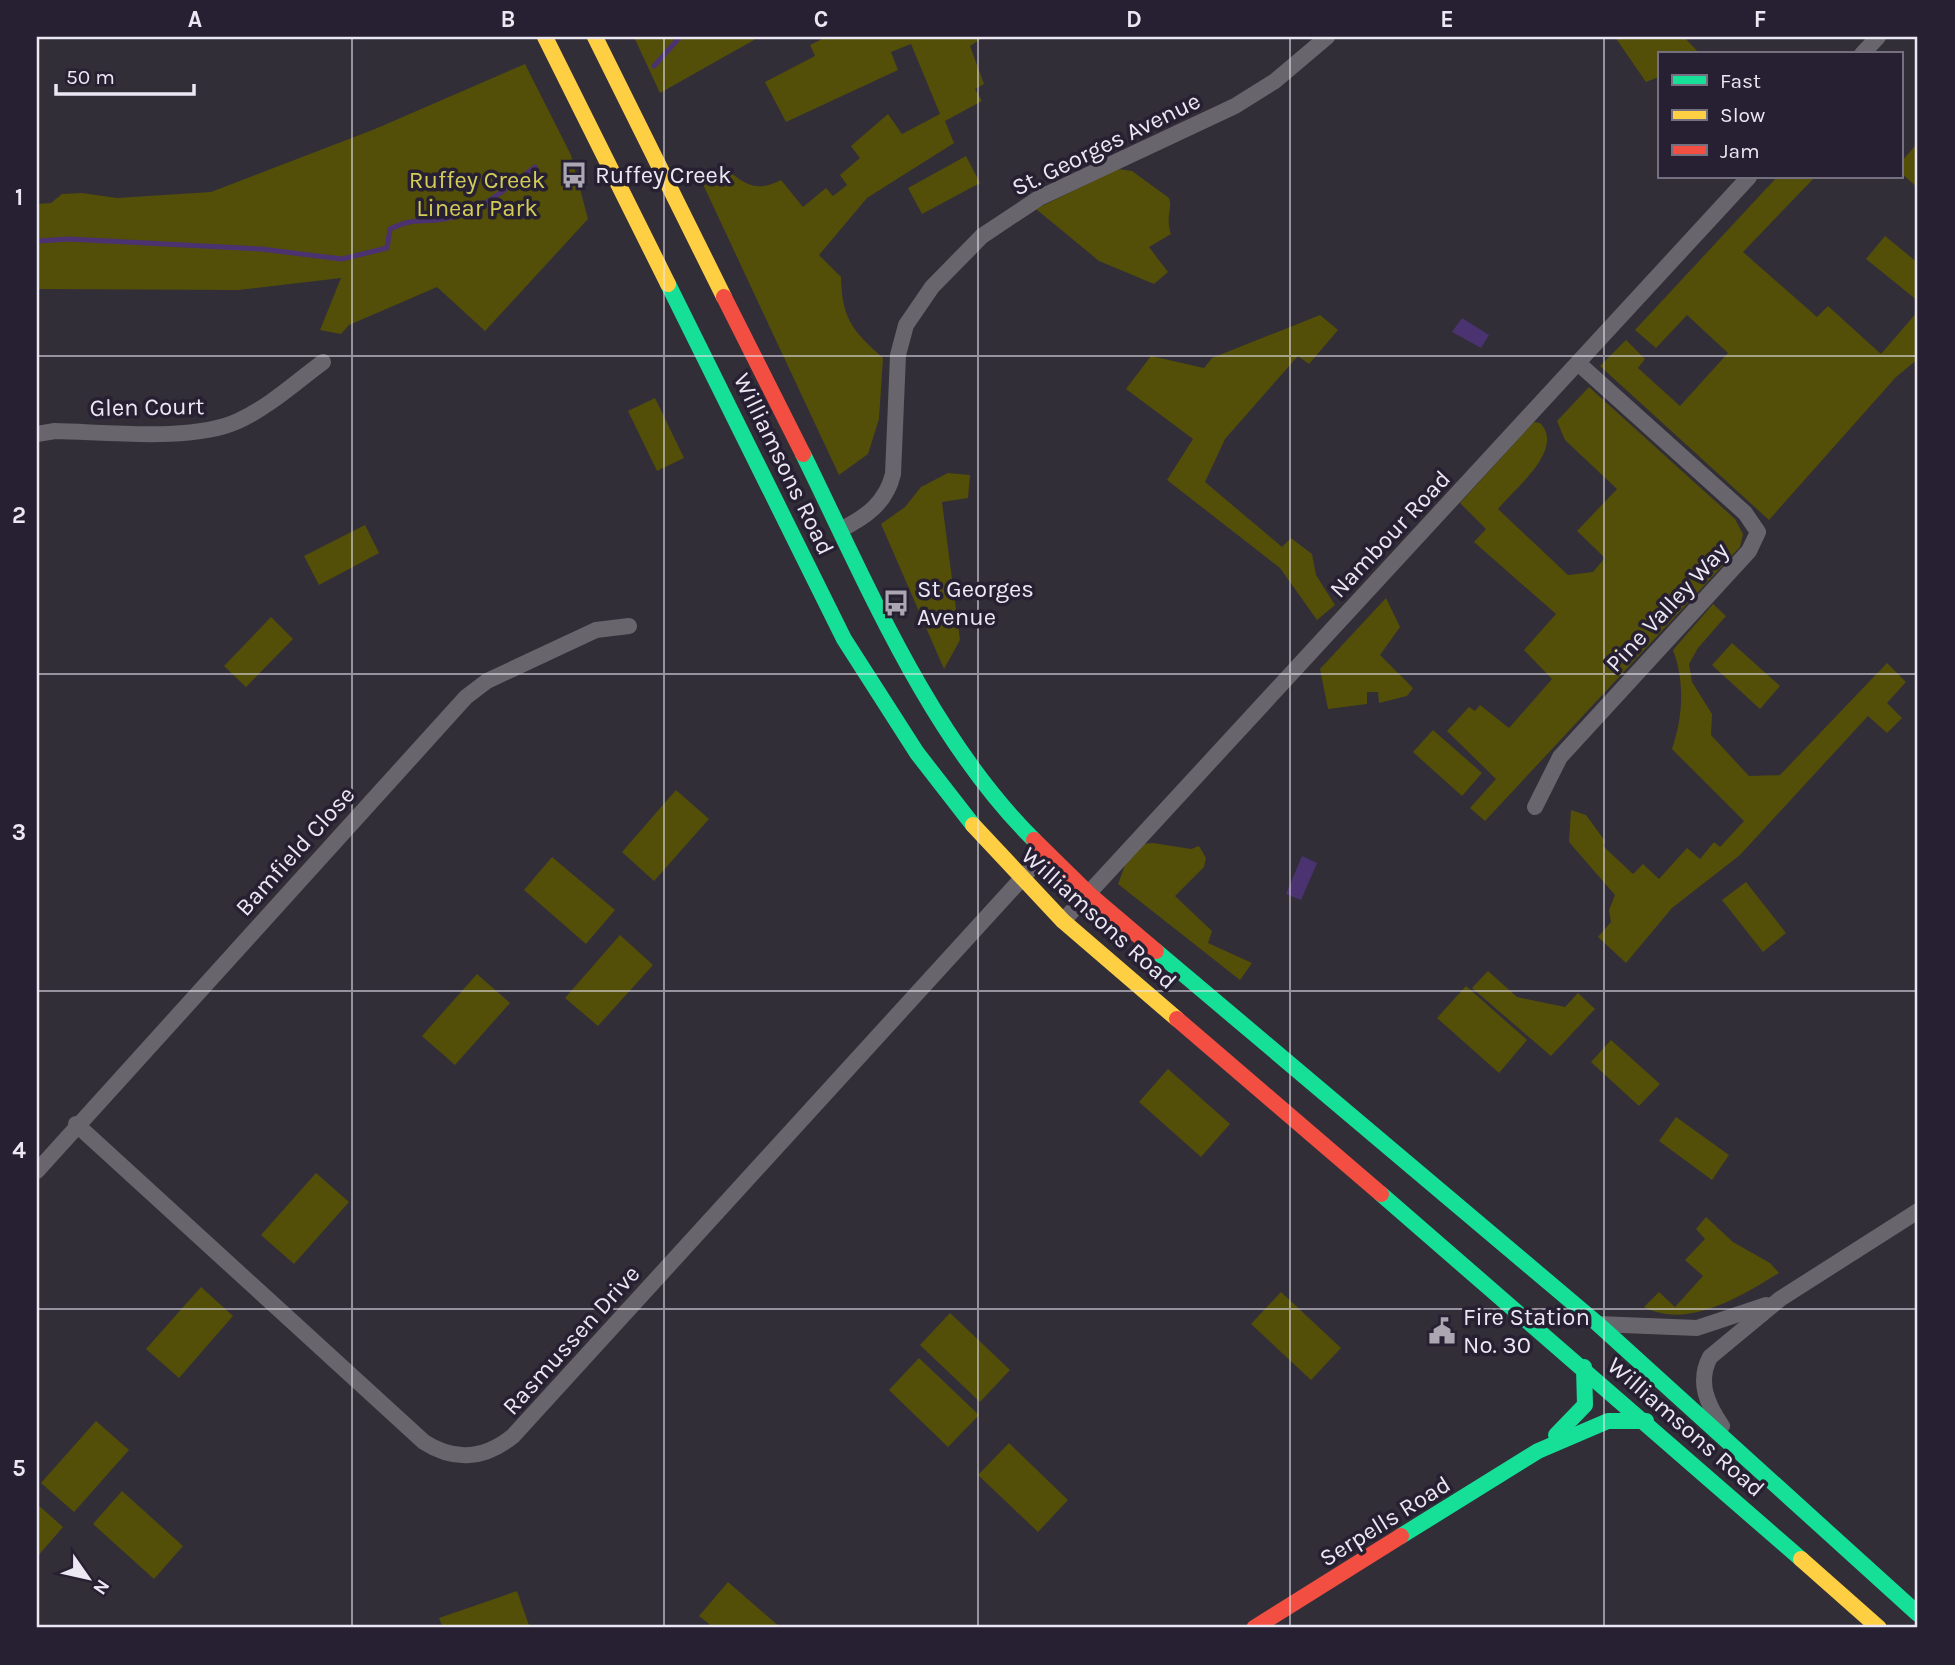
<svg xmlns="http://www.w3.org/2000/svg" width="1955" height="1665" viewBox="0 0 1955 1665" font-family="Karla,sans-serif">
<style>
.green{fill:#534e08}
.water{fill:#4a3370}
.lines{fill:none;stroke-linecap:round;stroke-linejoin:round}
.stream{stroke:#4a3370;stroke-width:5}
.street{stroke:#68656d;stroke-width:16}
.fast{stroke:#16e098;stroke-width:16}
.slow{stroke:#ffcf43;stroke-width:16}
.jam{stroke:#f24e42;stroke-width:16}
.grid{fill:none;stroke:#ebe8f3;stroke-width:2;stroke-opacity:0.55}
.labels{text-anchor:middle;stroke-width:7;stroke-linejoin:round;paint-order:stroke}
.street-label{font-size:24px;fill:#ebe8f3;stroke:#262032}
.poi-label{font-size:24px;fill:#ebe8f3;stroke:#262032;text-anchor:start}
.park-label{font-size:24px;fill:#d3cc57;stroke:#262032}
.neatline{fill:none;stroke:#ebe8f3;stroke-width:2.5}
.grid-label{font-size:23px;text-anchor:middle;font-weight:bold;fill:#ebe8f3}
</style>
<rect width="100%" height="100%" fill="#312e38"/>
<g class="green">
<path d="M 634,37 L 752,37 L 754,40 L 660,93 Z"/>
<path d="M 826,37 L 984,37 L 970,46 L 984,84 L 975,89 L 982,101 L 945,121 L 954,143 L 867,198 L 819,255 L 841,277 C 842,319 852,330 883,358 L 879,419 L 868,454 L 839,475 L 701,180 L 729,171 C 747,187 760,191 781,180 L 803,207 L 826,188 L 833,196 L 847,185 L 840,175 L 860,158 L 851,146 L 888,114 L 902,134 L 940,114 L 911,44 L 891,52 L 898,70 L 786,122 L 765,82 L 815,56 L 810,45 Z"/>
<path d="M 1615,37 L 1684,37 L 1700,54 L 1659,54 L 1659,77 L 1646,82 Z"/>
<path d="M 525,64 L 571,155 L 588,219 L 485,331 L 437,287 L 349,325 L 341,334 L 320,330 L 341,278 L 238,290 L 37,289 L 37,204 L 51,203 L 62,194 L 82,193 L 117,198 L 211,192 L 375,129 Z"/>
<path d="M 1915,146 L 1918,148 L 1918,188 L 1901,173 L 1901,162 Z"/>
<path d="M 966,156 L 980,183 L 922,214 L 908,188 Z"/>
<path d="M 1118,169 L 1132,171 L 1169,198 C 1173,209 1165,216 1171,234 L 1149,247 L 1168,272 L 1154,284 L 1099,261 L 1036,209 Z"/>
<path d="M 1777,177 L 1815,177 L 1743,252 L 1817,317 L 1828,306 L 1881,354 L 1918,311 L 1918,359 L 1896,377 L 1769,520 L 1600,366 L 1626,340 L 1645,359 L 1638,368 L 1680,406 L 1728,353 L 1687,315 L 1656,348 L 1635,330 Z"/>
<path d="M 1885,236 L 1918,263 L 1918,301 L 1866,259 Z"/>
<path d="M 1320,315 L 1338,330 L 1309,364 L 1298,356 L 1225,439 L 1205,482 L 1282,547 L 1291,538 L 1312,554 L 1316,575 L 1335,605 L 1317,620 L 1280,568 L 1167,480 L 1193,439 L 1126,389 L 1151,356 L 1204,368 L 1212,358 Z"/>
<path d="M 1589,387 L 1735,519 L 1743,534 L 1740,547 L 1485,821 L 1470,808 L 1496,779 L 1447,731 L 1469,707 L 1475,711 L 1480,705 L 1509,728 L 1552,679 L 1524,650 L 1556,614 L 1474,542 L 1486,529 L 1460,503 L 1534,422 L 1540,423 C 1566,449 1514,489 1498,509 L 1568,575 L 1593,572 L 1605,558 L 1577,531 L 1617,489 L 1565,440 L 1557,421 Z"/>
<path d="M 655,398 L 684,458 L 657,471 L 628,411 Z"/>
<path d="M 948,473 L 970,475 L 968,498 L 942,502 L 960,640 L 944,669 L 881,524 L 905,507 L 921,487 Z"/>
<path d="M 365,525 L 379,553 L 319,585 L 304,556 Z"/>
<path d="M 1386,598 L 1400,627 L 1380,655 L 1413,688 L 1407,696 L 1379,703 L 1378,692 L 1367,692 L 1367,704 L 1328,709 L 1320,669 Z"/>
<path d="M 1713,604 L 1726,616 L 1698,648 L 1689,664 L 1692,682 L 1712,714 L 1711,735 L 1749,776 L 1780,775 L 1887,663 L 1906,682 L 1887,703 L 1902,718 L 1887,733 L 1868,716 L 1740,855 L 1672,908 L 1626,963 L 1598,937 L 1611,922 L 1609,910 L 1615,895 L 1569,842 L 1571,810 L 1586,815 L 1605,841 L 1603,846 L 1633,874 L 1643,864 L 1659,879 L 1687,848 L 1700,859 L 1714,842 L 1720,847 L 1744,821 L 1672,749 C 1683,717 1685,682 1673,650 Z"/>
<path d="M 271,617 L 293,639 L 246,687 L 224,666 Z"/>
<path d="M 1732,643 L 1780,686 L 1760,709 L 1712,665 Z"/>
<path d="M 1433,730 L 1482,773 L 1462,796 L 1413,752 Z"/>
<path d="M 676,790 L 709,819 L 654,881 L 622,852 Z"/>
<path d="M 1153,843 L 1191,849 L 1199,846 L 1206,858 L 1204,867 L 1175,896 L 1212,931 L 1208,943 L 1252,963 L 1240,980 L 1118,884 L 1125,865 L 1143,844 Z"/>
<path d="M 552,857 L 615,910 L 586,944 L 524,890 Z"/>
<path d="M 1746,882 L 1786,933 L 1763,952 L 1722,900 Z"/>
<path d="M 620,935 L 653,965 L 598,1026 L 565,998 Z"/>
<path d="M 1488,971 L 1517,997 L 1565,1007 L 1578,993 L 1595,1009 L 1551,1056 L 1472,988 Z"/>
<path d="M 477,974 L 510,1003 L 455,1065 L 422,1036 Z"/>
<path d="M 1466,986 L 1527,1040 L 1499,1073 L 1437,1018 Z"/>
<path d="M 1611,1040 L 1660,1084 L 1639,1106 L 1591,1062 Z"/>
<path d="M 1168,1069 L 1230,1124 L 1201,1157 L 1139,1102 Z"/>
<path d="M 1676,1117 L 1729,1155 L 1712,1180 L 1659,1141 Z"/>
<path d="M 316,1173 L 349,1202 L 294,1264 L 261,1235 Z"/>
<path d="M 1706,1217 L 1733,1242 L 1770,1263 L 1779,1273 C 1741,1296 1688,1330 1644,1307 L 1659,1292 L 1675,1307 L 1703,1276 L 1685,1260 L 1705,1239 L 1696,1229 Z"/>
<path d="M 201,1287 L 233,1316 L 179,1378 L 146,1349 Z"/>
<path d="M 1281,1292 L 1341,1348 L 1311,1380 L 1251,1324 Z"/>
<path d="M 950,1313 L 1010,1370 L 980,1402 L 920,1345 Z"/>
<path d="M 919,1358 L 979,1415 L 948,1447 L 889,1390 Z"/>
<path d="M 96,1421 L 129,1450 L 74,1512 L 41,1483 Z"/>
<path d="M 1009,1443 L 1068,1500 L 1038,1532 L 978,1475 Z"/>
<path d="M 122,1491 L 183,1546 L 154,1579 L 93,1524 Z"/>
<path d="M 37,1504 L 63,1527 L 37,1557 Z"/>
<path d="M 728,1582 L 781,1628 L 714,1628 L 699,1616 Z"/>
<path d="M 517,1591 L 530,1628 L 443,1628 L 439,1618 Z"/>
</g>
<g class="water">
<path d="M 1462,318 L 1489,335 L 1481,348 L 1452,332 Z"/>
<path d="M 1302,856 L 1317,863 L 1301,900 L 1286,894 Z"/>
</g>
<g class="lines">
<g class="stream">
<path d="M 654,66 L 680,37"/>
<path d="M 37,241 L 69,239 L 261,249 L 342,259 L 387,248 L 390,229 C 416,217 419,223 444,219 C 478,214 508,187 535,167"/>
</g>
<g class="street">
<path d="M 1862,54 L 1878,37"/>
<path d="M 37,434 L 55,431 C 107,432 193,442 238,421 C 269,407 296,382 323,362"/>
<path d="M 840,530 C 866,517 886,503 893,474 L 898,355 L 906,325 L 932,287 L 982,236 L 1039,198 L 1235,106 L 1275,81 L 1327,37"/>
<path d="M 1535,807 L 1560,757 L 1749,551 L 1758,532 L 1745,513 L 1578,363"/>
<path d="M 1063,921 L 1749,177"/>
<path d="M 76,1124 L 424,1442 C 455,1462 485,1459 513,1436 L 1045,853"/>
<path d="M 37,1171 L 466,697 L 487,681 L 596,630 L 629,626"/>
<path d="M 1598,1324 L 1697,1328 L 1766,1305"/>
<path d="M 1722,1426 C 1707,1404 1697,1382 1710,1357 L 1780,1299 L 1918,1211"/>
</g>
<g class="fast">
<path d="M 668,284 L 844,639 L 917,753 L 973,825"/>
<path d="M 803,454 C 867,584 930,737 1034,840"/>
<path d="M 1156,951 L 1598,1324 L 1918,1614"/>
<path d="M 1381,1194 L 1801,1559"/>
<path d="M 1556,1435 L 1585,1405 L 1584,1367"/>
<path d="M 1401,1536 L 1538,1451 L 1608,1421 L 1646,1421"/>
</g>
<g class="slow">
<path d="M 545,37 L 668,284"/>
<path d="M 595,37 L 724,297"/>
<path d="M 973,825 L 1063,921 L 1177,1019"/>
<path d="M 1801,1559 L 1879,1628"/>
</g>
<g class="jam">
<path d="M 724,297 L 803,454"/>
<path d="M 1034,840 L 1089,894 L 1156,951"/>
<path d="M 1177,1019 L 1381,1194"/>
<path d="M 1254,1628 L 1401,1536"/>
</g>
</g>
<path class="grid" d="M 352,37 L 352,1628M 664,37 L 664,1628M 978,37 L 978,1628M 1290,37 L 1290,1628M 1604,37 L 1604,1628M 37,356 L 1918,356M 37,674 L 1918,674M 37,991 L 1918,991M 37,1309 L 1918,1309"/>
<defs>
<g id="bus-bare" transform="scale(2.1)"><path d="M-5-6H5V4H4V6H2V4H-2V6H-4V4H-5ZM-3.5-4V0h7V-4ZM-3.5 1.2v1.5H-2V1.2ZM2 1.2v1.5H3.5V1.2Z" fill="#aaa7b2" stroke="#262032" stroke-width="2.5" paint-order="stroke"/></g>
<g id="civic-bare" transform="scale(2.1)"><path d="M-.6-6.5H3V-4.5H.6V-3L4-1V1h2V6H-6V1h2V-1L-.6-3ZM-1.2 2.5V6h2.4V2.5Z" fill="#aaa7b2" stroke="#262032" stroke-width="2.5" paint-order="stroke"/></g>
</defs>
<g fill-rule="evenodd">
<use href="#bus-bare" x="574" y="175"/>
<use href="#bus-bare" x="896" y="603"/>
<use href="#civic-bare" x="1442" y="1331"/>
</g>
<g class="labels">
<g class="street-label">
<text transform="translate(1106 144) rotate(-26)" y="8">St. Georges Avenue</text>
<text transform="translate(147 407) rotate(-1)" y="8">Glen Court</text>
<text transform="translate(784 464) rotate(64)" y="8">Williamsons Road</text>
<text transform="translate(1390 534) rotate(-47)" y="8">Nambour Road</text>
<text transform="translate(1667 607) rotate(-47)" y="8">Pine Valley Way</text>
<text transform="translate(295 851) rotate(-48)" y="8">Bamfield Close</text>
<text transform="translate(1099 918) rotate(42)" y="8">Williamsons Road</text>
<text transform="translate(571 1340) rotate(-48)" y="8">Rasmussen Drive</text>
<text transform="translate(1686 1427) rotate(41)" y="8">Williamsons Road</text>
<text transform="translate(1385 1521) rotate(-32)" y="8">Serpells Road</text>
</g>
<g class="poi-label">
<text x="595" y="183">Ruffey Creek</text>
<text x="917" y="597">St Georges<tspan x="917" dy="28">Avenue</tspan></text>
<text x="1463" y="1325">Fire Station<tspan x="1463" dy="28">No. 30</tspan></text>
</g>
<g class="park-label">
<text x="477" y="188">Ruffey Creek<tspan x="477" dy="28">Linear Park</tspan></text>
</g>
</g>
<rect width="1955" height="1665" fill="none" stroke="#262032" stroke-width="77"/>
<rect x="1658" y="52" width="245" height="126" fill="#262032" stroke="#75707f" stroke-width="2"/>
<rect x="1672" y="75" width="35" height="10" fill="#16e098" stroke="#75707f" stroke-width="2"/>
<text x="1720" y="88" font-size="21" fill="#ebe8f3">Fast</text>
<rect x="1672" y="110" width="35" height="10" fill="#ffcf43" stroke="#75707f" stroke-width="2"/>
<text x="1720" y="122" font-size="21" fill="#ebe8f3">Slow</text>
<rect x="1672" y="145" width="35" height="10" fill="#f24e42" stroke="#75707f" stroke-width="2"/>
<text x="1720" y="158" font-size="21" fill="#ebe8f3">Jam</text>
<g transform="translate(88 1578) rotate(124)" stroke="#262032" stroke-width="5" paint-order="stroke">
<path d="M0-5L12 26L0 18L-12 26Z" fill="#ebe8f3"/>
<text y="-10" font-size="19" font-weight="bold" text-anchor="middle" fill="#ebe8f3">N</text>
</g>
<path d="M56 84v10h138v-10" fill="none" stroke="#ebe8f3" stroke-width="3.5"/>
<text x="66" y="84" font-size="21" fill="#ebe8f3" stroke="#262032" stroke-width="5" paint-order="stroke">50 m</text>
<rect x="38" y="38" width="1878" height="1588" class="neatline"/>
<g class="grid-label">
<text x="195" y="27">A</text>
<text x="508" y="27">B</text>
<text x="821" y="27">C</text>
<text x="1134" y="27">D</text>
<text x="1447" y="27">E</text>
<text x="1760" y="27">F</text>
<text x="19" y="205">1</text>
<text x="19" y="523">2</text>
<text x="19" y="840">3</text>
<text x="19" y="1158">4</text>
<text x="19" y="1476">5</text>
</g>
</svg>
